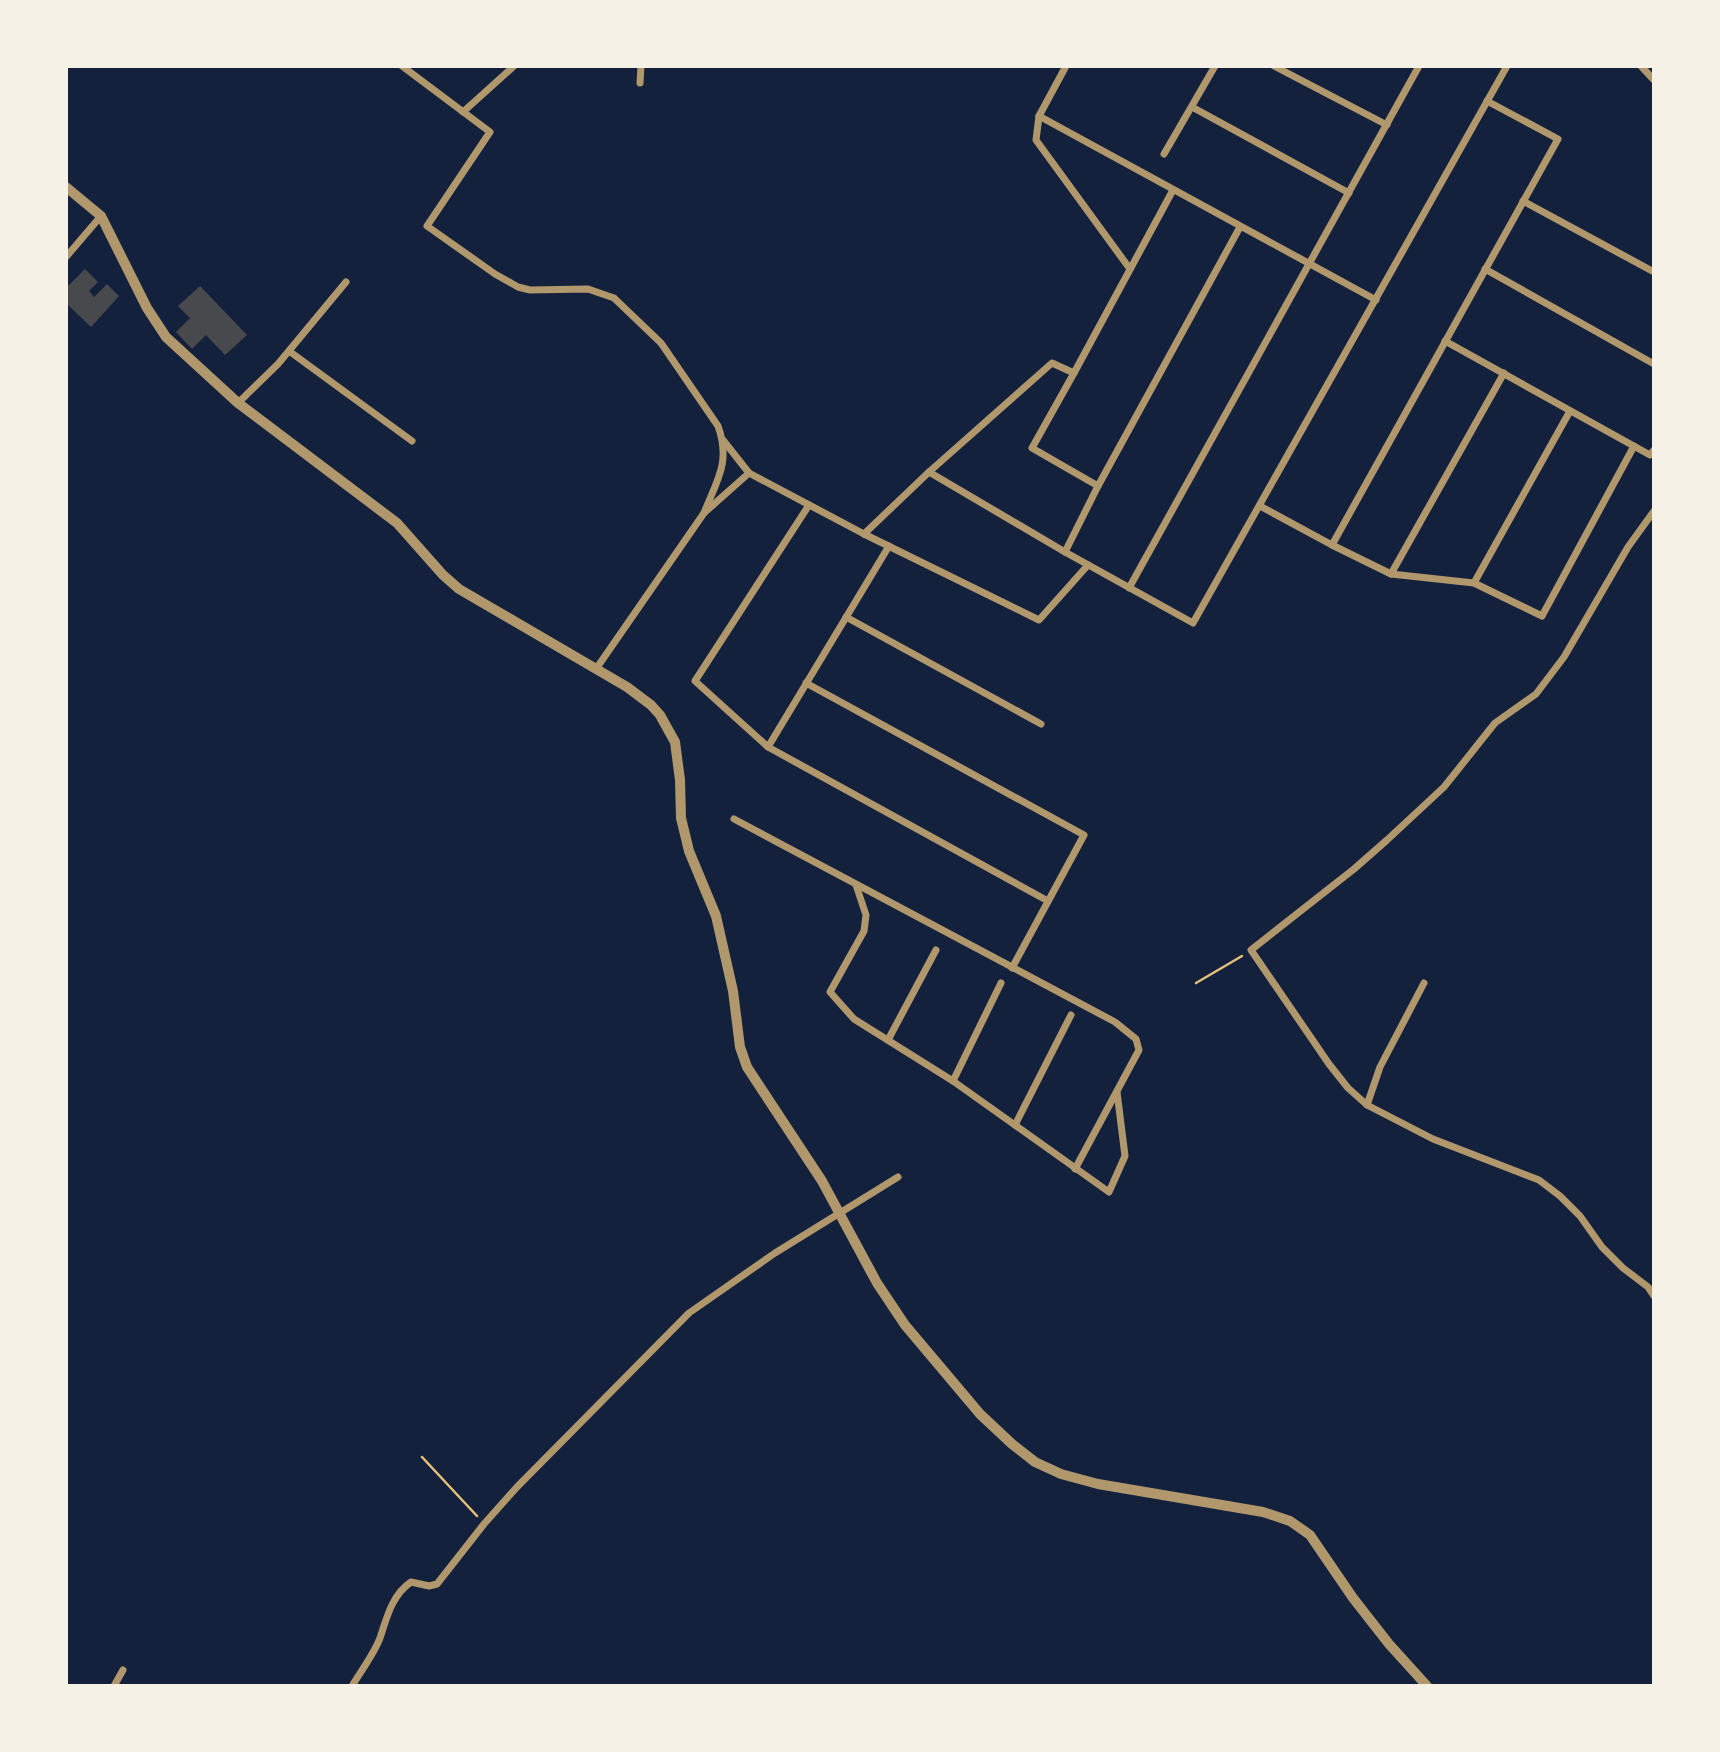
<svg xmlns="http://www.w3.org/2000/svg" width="1720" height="1752" viewBox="0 0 1720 1752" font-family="Helvetica,sans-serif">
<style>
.building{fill:#48494c}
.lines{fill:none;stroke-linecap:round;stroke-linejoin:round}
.path{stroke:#e5c07b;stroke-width:2.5}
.minor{stroke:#b1986c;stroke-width:7}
.tertiary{stroke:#b1986c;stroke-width:10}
</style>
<rect width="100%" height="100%" fill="#14213d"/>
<g class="building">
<path d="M 85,269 L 98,282 L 89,291 L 94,297 L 107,284 L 119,296 L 91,327 L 66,303 L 66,288 Z"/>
<path d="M 200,286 L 247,335 L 225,355 L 206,335 L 192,349 L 176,332 L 190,318 L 178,306 Z"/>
</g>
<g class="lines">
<g class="path">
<path d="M 1196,983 L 1242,956"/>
<path d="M 422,1457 L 477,1516"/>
</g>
<g class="minor">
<path d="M 402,66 L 490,132 L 427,226 L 495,274 L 518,287 L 530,290 L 588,289 L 614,298 L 661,343 L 718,426 C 731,462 717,480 704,513"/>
<path d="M 1066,66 L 1039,116 L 1036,140 L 1130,269"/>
<path d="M 1274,66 L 1387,125"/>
<path d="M 1641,66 L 1654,80"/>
<path d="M 640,83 L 641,66"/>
<path d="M 1192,107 L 1349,193"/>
<path d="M 463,112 L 514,66"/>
<path d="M 1039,116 L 1376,300"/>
<path d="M 1164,154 L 1215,66"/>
<path d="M 1523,201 L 1654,272"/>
<path d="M 66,257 L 101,216"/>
<path d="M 1485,269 L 1654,364"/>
<path d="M 1445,341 L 1650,455 L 1654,450"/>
<path d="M 289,351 L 412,441"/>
<path d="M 1074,373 L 1173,190"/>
<path d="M 238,403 L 278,364 L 346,282"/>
<path d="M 723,440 L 749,473 L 864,534 L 1039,620 L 1088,565"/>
<path d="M 929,472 L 1065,552 L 1193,623 L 1507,66"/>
<path d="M 809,505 L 695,681 L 768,747 L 1048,901"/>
<path d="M 1260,506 L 1332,545 L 1391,574 L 1474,583 L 1542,616 L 1634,446"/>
<path d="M 1654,511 L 1628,547 L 1564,657 L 1536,694 L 1495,723 L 1444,787 L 1387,840 L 1354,869 L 1251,950 L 1329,1064 L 1348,1088 L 1367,1105 L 1433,1139 L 1539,1180 L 1560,1196 L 1580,1216 L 1602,1247 L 1623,1268 L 1648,1287 L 1654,1296"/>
<path d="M 864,534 L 929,472 L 1052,363 L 1074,373 L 1032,448 L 1098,486 L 1240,227"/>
<path d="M 1332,545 L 1558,139 L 1487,101"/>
<path d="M 1065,552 L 1098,486"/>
<path d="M 1391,574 L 1504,373"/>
<path d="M 1474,583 L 1570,411"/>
<path d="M 1129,588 L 1419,66"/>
<path d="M 846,617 L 1041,724"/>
<path d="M 596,669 L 704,513 L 749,473"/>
<path d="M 806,683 L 1084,835 L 1012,968"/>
<path d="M 768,747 L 889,546"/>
<path d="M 734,819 L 1115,1022 L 1136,1039 L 1139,1050 L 1075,1169"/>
<path d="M 856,885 L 866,915 L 864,931 L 830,992 L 854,1019 L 953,1081 L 1109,1192 L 1125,1156 L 1117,1092"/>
<path d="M 888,1040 L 936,950"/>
<path d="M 953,1081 L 1001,983"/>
<path d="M 1367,1105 L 1380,1067 L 1424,983"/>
<path d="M 1015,1125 L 1071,1015"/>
<path d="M 114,1686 L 123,1670"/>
<path d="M 352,1686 C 361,1671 374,1654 380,1638 C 387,1617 392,1595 411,1582 L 429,1586 L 437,1584 L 484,1524 L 517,1487 L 689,1313 L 775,1253 L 898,1177"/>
</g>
<path class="tertiary" d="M 66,187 L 101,216 L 147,308 L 166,337 L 238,403 L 397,523 L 443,575 L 459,589 L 627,687 L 651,705 L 660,715 L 675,742 L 680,780 L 681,818 L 689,851 L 716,916 L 733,991 L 740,1047 L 747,1067 L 822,1181 L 877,1283 L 905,1325 L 980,1414 L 1012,1444 L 1035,1462 L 1061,1474 L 1098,1484 L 1263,1512 L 1290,1521 L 1310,1535 L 1353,1598 L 1389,1644 L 1427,1686"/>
</g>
<rect width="1720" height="1752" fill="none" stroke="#f6f1e7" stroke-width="136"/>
</svg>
